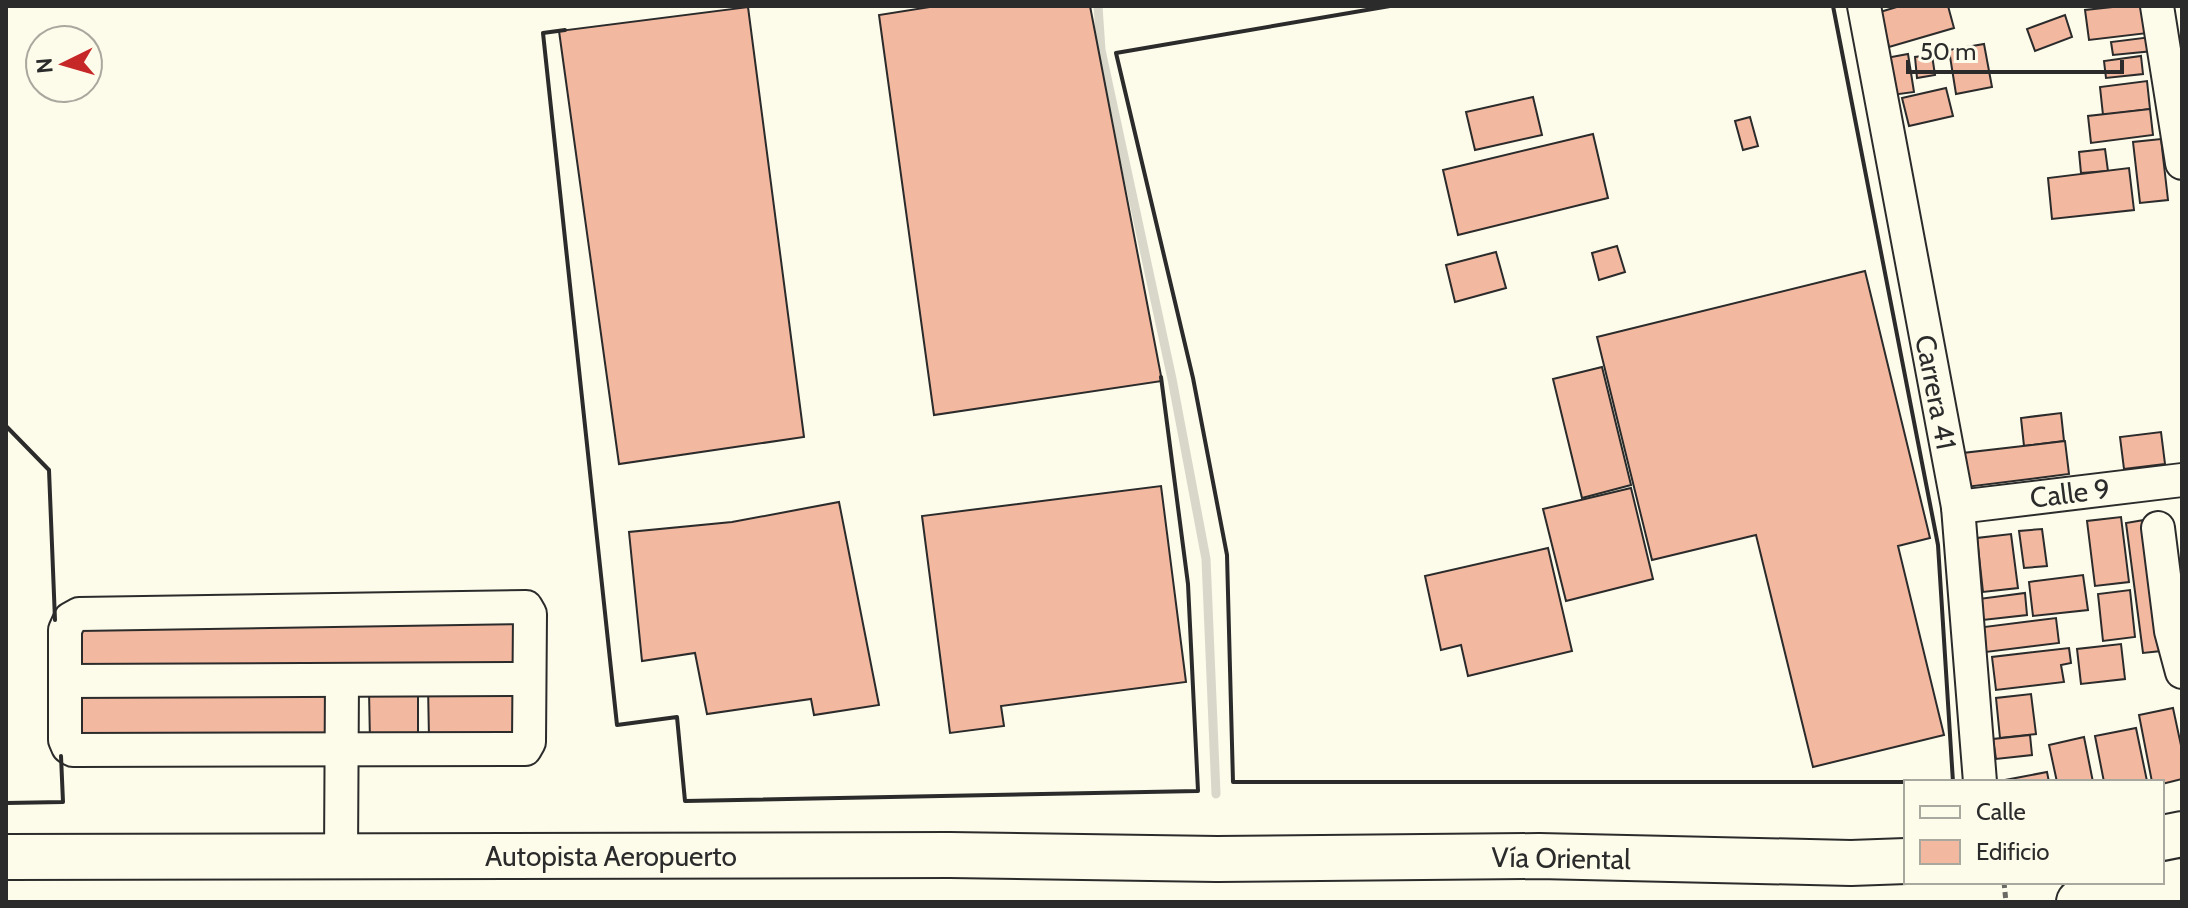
<svg xmlns="http://www.w3.org/2000/svg" width="2188" height="908" viewBox="0 0 2188 908" font-family="Cabin,sans-serif">
<style>
.lines{fill:none;stroke-linecap:round;stroke-linejoin:round}
.stream{stroke:#d8d7c9;stroke-width:9}
.building{fill:#f2b8a0;stroke:#2b2b2b;stroke-width:2}
.minor-casing{stroke:#2b2b2b;stroke-width:36}
.highway-casing{stroke:#2b2b2b;stroke-width:48}
.path{stroke:#6a6964;stroke-width:5;stroke-dasharray:6 4;stroke-linecap:butt}
.minor{stroke:#fdfbea;stroke-width:32}
.highway{stroke:#fdfbea;stroke-width:44}
.wall{stroke:#2b2b2b;stroke-width:4}
.labels{text-anchor:middle;stroke-width:6;stroke-linejoin:round;paint-order:stroke}
.street-label{font-size:28px;fill:#2b2b2b;stroke:#fdfbea}
</style>
<rect width="100%" height="100%" fill="#fdfbea"/>
<g class="lines">
<path class="stream" d="M 1098,6 L 1101,50 L 1172,379 L 1206,559 L 1216,794"/>
</g>
<g class="building">
<path d="M 936,6 L 1090,6 L 1162,381 L 934,415 L 879,15 Z"/>
<path d="M 1900,6 L 1948,6 L 1954,28 L 1889,47 L 1880,12 Z"/>
<path d="M 2122,6 L 2144,6 L 2148,33 L 2089,40 L 2085,10 Z"/>
<path d="M 748,7 L 804,437 L 619,464 L 559,31 Z"/>
<path d="M 2065,15 L 2072,37 L 2035,51 L 2027,29 Z"/>
<path d="M 2151,37 L 2153,51 L 2113,55 L 2111,42 Z"/>
<path d="M 1984,44 L 1992,87 L 1956,94 L 1949,50 Z"/>
<path d="M 1908,54 L 1914,92 L 1892,95 L 1886,58 Z"/>
<path d="M 1932,55 L 1935,75 L 1917,78 L 1915,57 Z"/>
<path d="M 2141,56 L 2143,74 L 2106,78 L 2104,61 Z"/>
<path d="M 2147,81 L 2150,109 L 2103,115 L 2100,87 Z"/>
<path d="M 1946,88 L 1953,116 L 1909,126 L 1902,98 Z"/>
<path d="M 1533,97 L 1542,135 L 1475,150 L 1466,112 Z"/>
<path d="M 2150,109 L 2153,135 L 2091,143 L 2088,116 Z"/>
<path d="M 1750,117 L 1758,146 L 1743,150 L 1735,121 Z"/>
<path d="M 1593,134 L 1608,198 L 1458,235 L 1443,170 Z"/>
<path d="M 2161,139 L 2168,200 L 2140,203 L 2133,142 Z"/>
<path d="M 2105,149 L 2108,171 L 2081,173 L 2079,152 Z"/>
<path d="M 2129,168 L 2134,210 L 2052,219 L 2048,178 Z"/>
<path d="M 1617,246 L 1625,272 L 1599,280 L 1592,253 Z"/>
<path d="M 1496,252 L 1506,288 L 1455,302 L 1446,265 Z"/>
<path d="M 1865,271 L 1930,538 L 1898,546 L 1944,735 L 1813,767 L 1756,535 L 1652,560 L 1597,337 Z"/>
<path d="M 1602,367 L 1631,485 L 1582,498 L 1553,379 Z"/>
<path d="M 2061,413 L 2064,441 L 2024,446 L 2021,418 Z"/>
<path d="M 2161,432 L 2165,464 L 2124,469 L 2120,437 Z"/>
<path d="M 2065,441 L 2069,474 L 1966,487 L 1963,453 Z"/>
<path d="M 1161,486 L 1186,682 L 1001,706 L 1004,726 L 950,733 L 922,516 Z"/>
<path d="M 1631,488 L 1653,579 L 1566,601 L 1543,509 Z"/>
<path d="M 839,502 L 879,705 L 814,715 L 811,699 L 707,714 L 695,653 L 642,661 L 629,532 L 732,522 Z"/>
<path d="M 2121,517 L 2129,582 L 2095,586 L 2087,521 Z"/>
<path d="M 2144,520 L 2161,651 L 2143,653 L 2126,523 Z"/>
<path d="M 2042,529 L 2047,566 L 2024,568 L 2019,531 Z"/>
<path d="M 2011,534 L 2018,588 L 1983,592 L 1977,538 Z"/>
<path d="M 1548,548 L 1572,651 L 1468,676 L 1461,645 L 1441,650 L 1425,576 Z"/>
<path d="M 2083,575 L 2088,610 L 2033,616 L 2029,582 Z"/>
<path d="M 2130,590 L 2135,637 L 2103,641 L 2098,594 Z"/>
<path d="M 2025,593 L 2027,615 L 1974,621 L 1971,600 Z"/>
<path d="M 2056,618 L 2059,643 L 1986,652 L 1984,627 Z"/>
<path d="M 514,620 L 515,671 L 79,674 L 79,623 Z"/>
<path d="M 2121,644 L 2125,679 L 2081,684 L 2077,649 Z"/>
<path d="M 2069,648 L 2071,663 L 2061,665 L 2064,682 L 1996,690 L 1992,657 Z"/>
<path d="M 325,684 L 325,737 L 77,740 L 76,688 Z"/>
<path d="M 428,686 L 519,686 L 520,737 L 429,738 Z"/>
<path d="M 369,691 L 418,691 L 418,741 L 370,741 Z"/>
<path d="M 2031,694 L 2036,734 L 2000,738 L 1996,698 Z"/>
<path d="M 2173,708 L 2182,750 L 2182,779 L 2162,784 L 2152,782 L 2139,715 Z"/>
<path d="M 2136,728 L 2147,781 L 2104,782 L 2095,736 Z"/>
<path d="M 2030,735 L 2032,755 L 1996,759 L 1993,739 Z"/>
<path d="M 2084,737 L 2093,782 L 2057,782 L 2049,745 Z"/>
<path d="M 2047,772 L 2049,782 L 2001,782 L 2000,781 Z"/>
</g>
<g class="lines">
<g class="minor-casing">
<g id="minor">
<path d="M 1864,6 L 1958,507 L 1980,782"/>
<path d="M 2157,6 L 2182,163"/>
<path d="M 1958,507 L 2182,480"/>
<path d="M 2158,528 L 2171,631 L 2182,672"/>
<path d="M 526,607 L 530,614 L 529,742 L 525,749 L 73,750 L 68,747 L 65,740 L 65,630 L 70,619 L 79,614 Z"/>
<path d="M 65,681 L 529,679"/>
<path d="M 341,857 L 342,680"/>
</g>
</g>
<g class="highway-casing">
<g id="highway">
<path d="M 2162,838 L 2182,834"/>
<path d="M 6,857 L 950,855 L 1217,859 L 1539,856 L 1851,863 L 1906,861"/>
<path d="M 2079,902 L 2182,881"/>
</g>
</g>
<path class="path" d="M 2004,882 L 2006,902"/>
<use href="#minor" class="minor"/>
<use href="#highway" class="highway"/>
<g class="wall">
<path d="M 1390,6 L 1116,53 L 1193,378 L 1227,555 L 1233,782 L 1953,782 L 1938,545 L 1833,6"/>
<path d="M 565,30 L 543,33 L 617,725 L 677,717 L 685,801 L 1198,791 L 1188,584 L 1161,377"/>
<path d="M 6,426 L 49,470 L 55,620"/>
<path d="M 6,803 L 63,802 L 61,756"/>
</g>
</g>
<g class="labels">
<g class="street-label">
<text transform="translate(1936 392) rotate(79)" y="10">Carrera 41</text>
<text transform="translate(2070 493) rotate(-7)" y="10">Calle 9</text>
<text x="611" y="866">Autopista Aeropuerto</text>
<text transform="translate(1561 858) rotate(1)" y="10">Vía Oriental</text>
</g>
</g>
<rect width="2188" height="908" fill="none" stroke="#2b2b2b" stroke-width="16"/>
<rect x="1904" y="780" width="260" height="104" fill="#fdfbea" stroke="#a9a89e" stroke-width="2"/>
<rect x="1920" y="806" width="40" height="12" fill="#fdfbea" stroke="#a9a89e" stroke-width="2"/>
<text x="1976" y="820" font-size="24" fill="#2b2b2b">Calle</text>
<rect x="1920" y="840" width="40" height="24" fill="#f2b8a0" stroke="#a9a89e" stroke-width="2"/>
<text x="1976" y="860" font-size="24" fill="#2b2b2b">Edificio</text>
<g transform="translate(64 64) rotate(265)"><circle r="38" fill="#fdfbea" stroke="#a9a89e" stroke-width="2"/>
<path d="M0-6L14 30L0 20L-14 30Z" fill="#c62828"/>
<text y="-12" font-size="22" font-weight="bold" text-anchor="middle" fill="#2b2b2b">N</text>
</g>
<path d="M1908 60v12h214v-12" fill="none" stroke="#2b2b2b" stroke-width="4"/>
<text x="1920" y="60" font-size="24" fill="#2b2b2b" stroke="#fdfbea" stroke-width="6" paint-order="stroke">50 m</text>
</svg>
